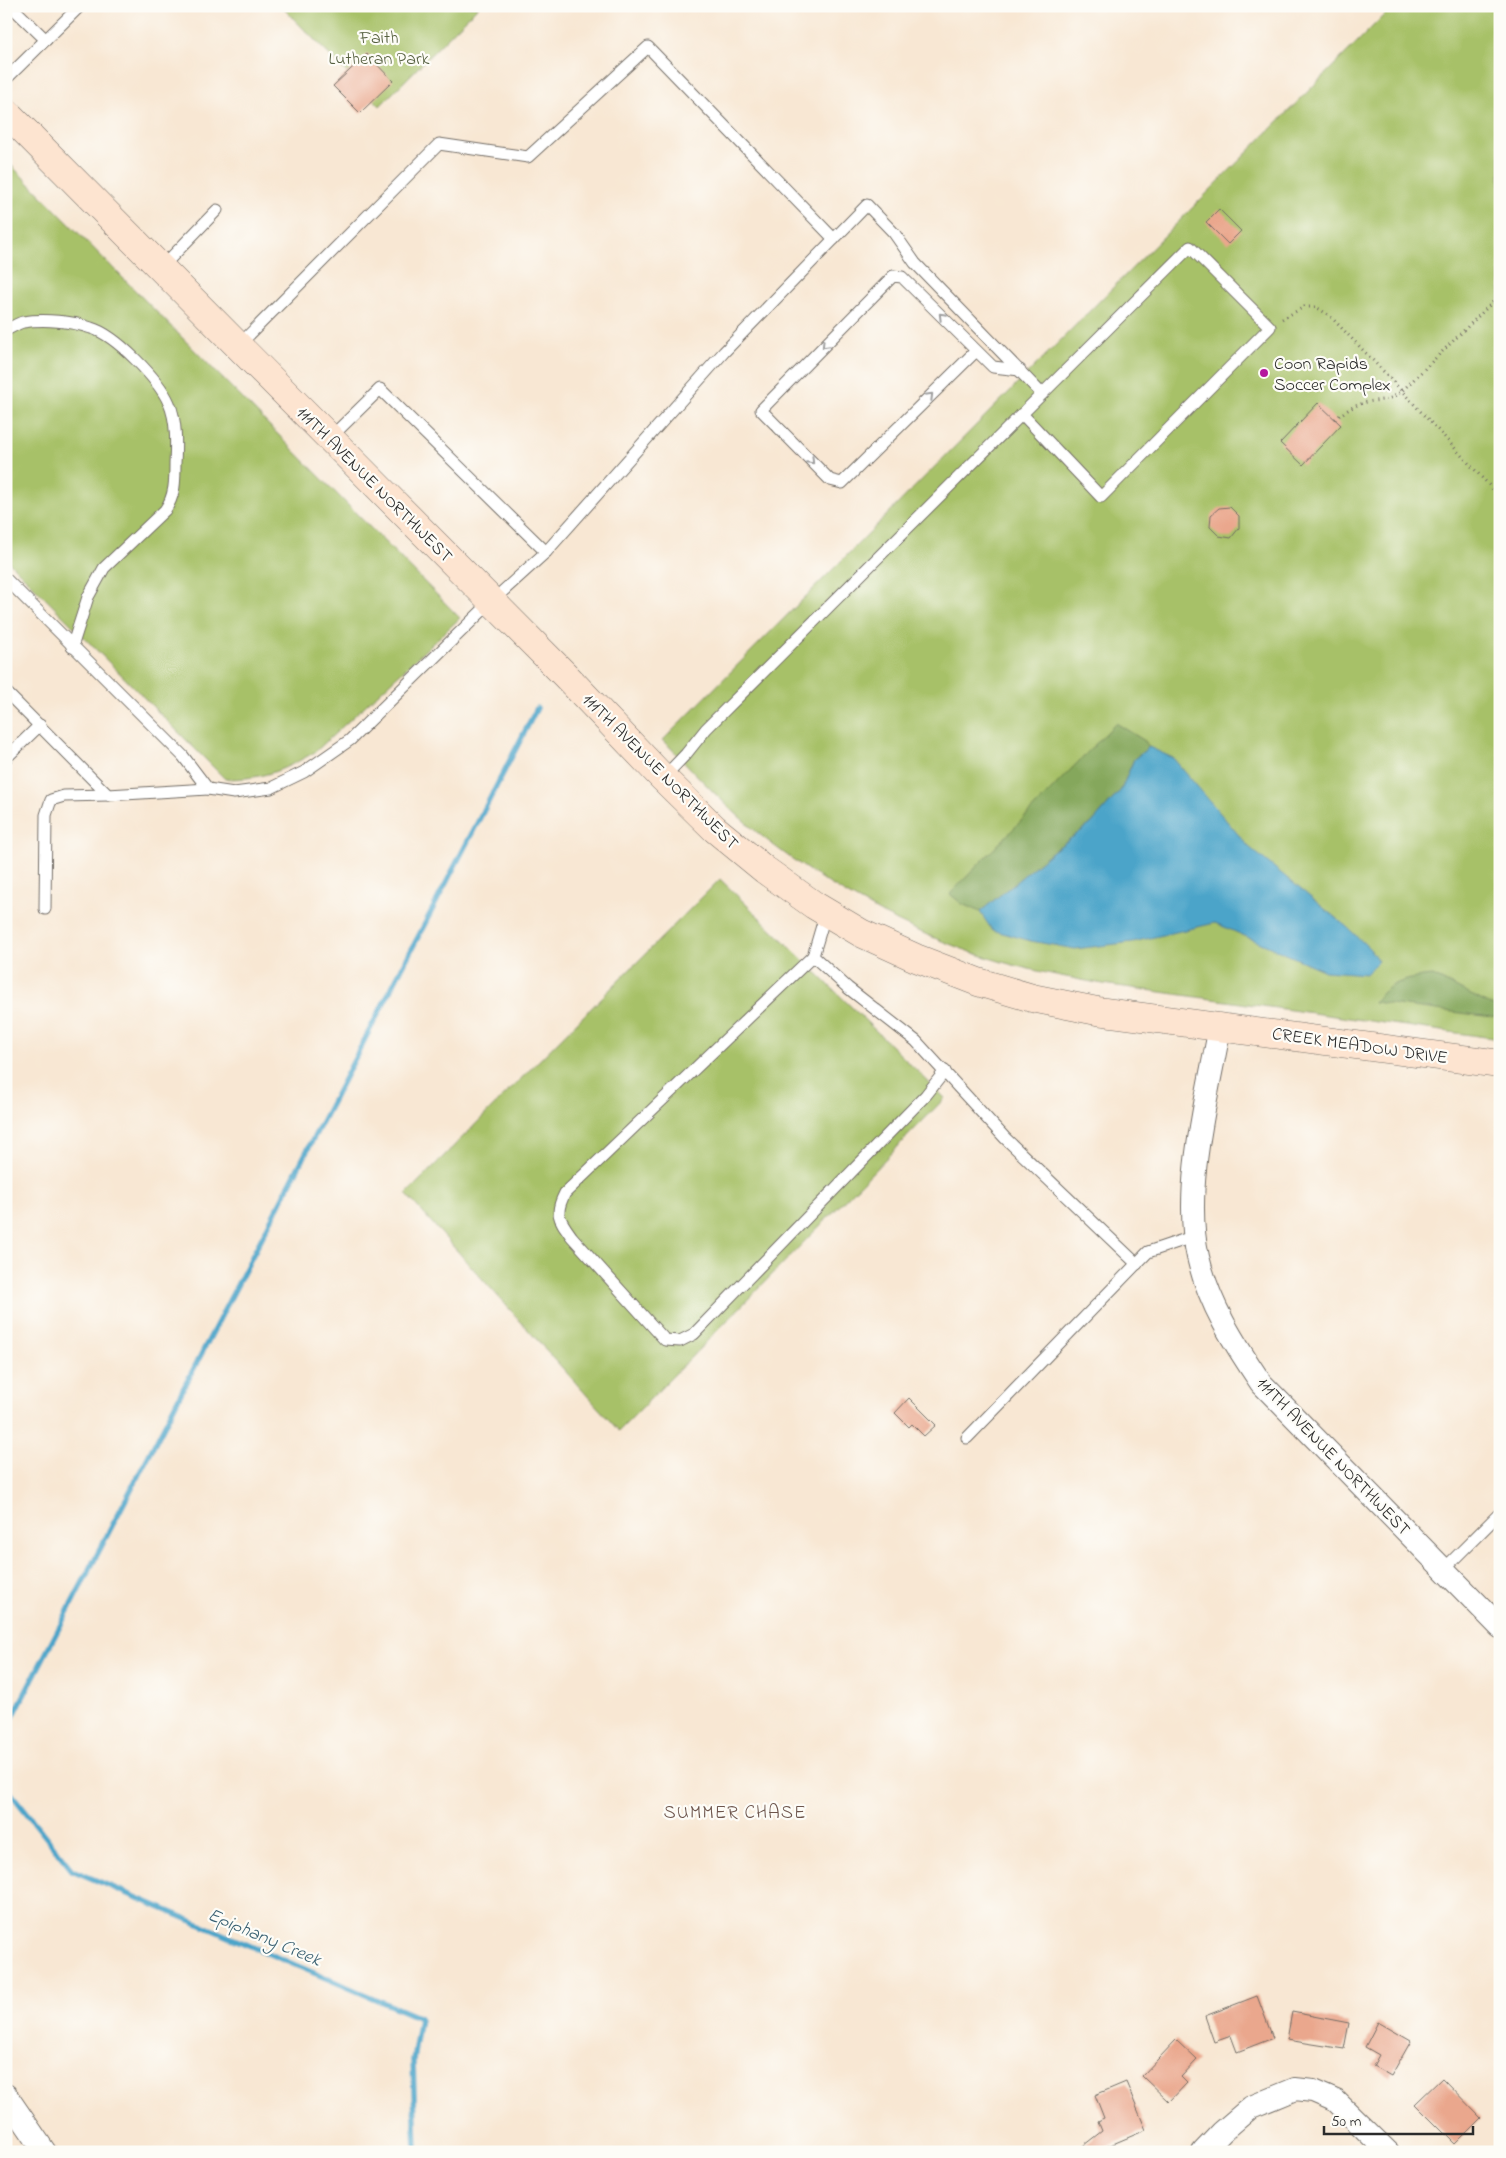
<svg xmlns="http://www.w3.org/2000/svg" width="1506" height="2158" viewBox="0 0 1506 2158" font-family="'Indie Flower',sans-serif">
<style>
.green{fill:#a7c167;stroke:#697649}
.forest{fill:#85a75c;stroke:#586944}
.water{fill:#4ca4c9;stroke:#3c687a}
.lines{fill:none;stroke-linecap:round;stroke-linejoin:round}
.stream{stroke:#4ca4c9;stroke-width:5.5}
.building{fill:#eaa78d}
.lane-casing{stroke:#736d66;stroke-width:13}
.street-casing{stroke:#736d66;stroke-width:24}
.secondary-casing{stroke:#736d66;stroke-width:29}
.path{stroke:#736d66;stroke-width:3;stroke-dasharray:1 4;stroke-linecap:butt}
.lane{stroke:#fff;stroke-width:11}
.street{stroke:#fff;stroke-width:22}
.secondary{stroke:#fde4d0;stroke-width:28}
.oneway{stroke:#a0a0a0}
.poi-dot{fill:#b5179e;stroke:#fdfcf7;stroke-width:2}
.labels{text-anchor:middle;stroke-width:4.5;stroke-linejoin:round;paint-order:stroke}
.park-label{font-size:18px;fill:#566040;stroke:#fdfcf7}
.poi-label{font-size:18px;fill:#2b2b2b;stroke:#fdfcf7;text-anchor:start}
.street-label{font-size:18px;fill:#2b2b2b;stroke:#fdfcf7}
.neighbourhood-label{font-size:19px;letter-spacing:1px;fill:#6e564d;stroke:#fdfcf7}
.water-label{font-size:19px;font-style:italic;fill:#3a6172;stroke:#fdfcf7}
</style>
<rect width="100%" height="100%" fill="#fdfcf7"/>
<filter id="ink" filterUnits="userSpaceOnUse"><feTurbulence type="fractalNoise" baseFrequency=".02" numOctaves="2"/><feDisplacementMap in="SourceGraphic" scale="10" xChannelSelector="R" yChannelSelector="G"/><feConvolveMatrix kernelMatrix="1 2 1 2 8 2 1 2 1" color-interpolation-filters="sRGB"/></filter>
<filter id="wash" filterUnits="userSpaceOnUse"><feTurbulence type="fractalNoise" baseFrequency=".0096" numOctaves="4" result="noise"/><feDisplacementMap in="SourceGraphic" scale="20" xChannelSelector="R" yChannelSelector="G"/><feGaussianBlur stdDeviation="1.12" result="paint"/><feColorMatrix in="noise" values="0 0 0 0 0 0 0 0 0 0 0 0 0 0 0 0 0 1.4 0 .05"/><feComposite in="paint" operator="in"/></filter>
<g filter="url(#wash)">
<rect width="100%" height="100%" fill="#f8e7d3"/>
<g class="green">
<path d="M 281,6 L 479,6 L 380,106 Z"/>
<path d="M 1393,6 L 1500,6 L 1500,1039 L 1103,984 C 1065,977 1027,970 989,958 C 909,933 823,886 758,833 C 724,805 694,772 663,740 Z"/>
<path d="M 6,160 L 460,618 L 315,752 C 282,771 263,779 225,779 L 6,559 Z"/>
<path d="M 720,879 L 945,1098 L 619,1431 L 406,1194 Z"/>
</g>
<g class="forest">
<path d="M 1116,723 L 1145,741 L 1149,747 L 1134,759 L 1121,790 L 1091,824 L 1053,851 L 980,912 L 962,904 L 950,894 Z"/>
<path d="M 1433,976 L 1493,1006 L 1500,1002 L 1500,1018 L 1374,1002 C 1389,982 1408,978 1433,976 Z"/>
</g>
<path class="water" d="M 1149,747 L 1173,758 L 1249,847 L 1347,927 L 1370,949 L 1378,961 L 1366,974 L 1325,971 L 1215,923 L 1133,942 L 1075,949 L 1031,941 L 992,930 L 980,912 L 1053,851 L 1091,824 L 1121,790 L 1134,759 Z"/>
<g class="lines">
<g class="stream">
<path d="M 6,1730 L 537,708"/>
<path d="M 6,1787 L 72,1870 L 420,2018 L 413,2060 L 416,2152"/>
</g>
</g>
<g id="blocks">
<g class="building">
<path d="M 367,54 L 393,81 L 360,113 L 333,86 Z"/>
<path d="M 1219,209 L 1241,231 L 1228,244 L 1206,222 Z"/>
<path d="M 1318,403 L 1341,425 L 1303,465 L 1280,443 Z"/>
<path d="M 1230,507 L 1239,516 L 1239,528 L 1231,538 L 1219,536 L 1210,527 L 1211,515 L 1219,508 Z"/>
<path d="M 909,1398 L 936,1425 L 924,1436 L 912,1424 L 909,1427 L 895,1413 Z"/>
<path d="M 1257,1996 L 1273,2038 L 1237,2052 L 1231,2036 L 1214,2042 L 1205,2016 Z"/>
<path d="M 1292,2012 L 1349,2023 L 1344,2049 L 1287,2040 Z"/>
<path d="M 1378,2022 L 1411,2041 L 1391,2076 L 1373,2066 L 1379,2055 L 1365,2047 Z"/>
<path d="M 1176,2040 L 1197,2060 L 1181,2077 L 1187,2083 L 1169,2102 L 1142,2076 Z"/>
<path d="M 1442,2078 L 1481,2118 L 1455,2144 L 1415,2104 Z"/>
<path d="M 1126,2082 L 1146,2130 L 1094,2152 L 1075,2152 L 1102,2131 L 1098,2121 L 1104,2118 L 1095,2095 Z"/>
</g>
</g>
</g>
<g filter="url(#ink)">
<use href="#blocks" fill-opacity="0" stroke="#736d66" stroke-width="1"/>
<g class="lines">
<g class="lane-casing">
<g id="lane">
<path d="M 11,6 L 46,40"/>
<path d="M 6,79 L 80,6"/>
<path d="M 1190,247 L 1270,327 L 1101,497 L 1022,414 Z"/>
<path d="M 161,268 L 217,210"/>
<path d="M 6,330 C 11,328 18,323 23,322 C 44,319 72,321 91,328 C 116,335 159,380 169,403 C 177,421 176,445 175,464 C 175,481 175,496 165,510 L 104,568 L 88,597 L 72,647"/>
<path d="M 238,346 L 439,144 L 528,157 L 648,47 L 834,239"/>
<path d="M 976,351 L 842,483 L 830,480 L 761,410 L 893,276 L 902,277 L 993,367 L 1020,370"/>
<path d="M 330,438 L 380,389 L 546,552"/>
<path d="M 6,579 L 183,756 L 208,789 L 234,793 L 271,788 L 304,772 L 350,740 L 492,601 L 546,552 L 724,352 L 867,205 L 894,233 L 915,263 L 1042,394"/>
<path d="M 6,692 L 108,795 L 208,789"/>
<path d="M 6,758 L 40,725"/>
<path d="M 663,778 L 686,754 L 706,729 L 1022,414"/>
<path d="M 45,909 L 46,815 L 51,800 L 64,796 L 108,795"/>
<path d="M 826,912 L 813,956 L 848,988 L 916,1041 L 1005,1138 L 1137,1264"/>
<path d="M 813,956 L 565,1193 C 554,1214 559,1219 572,1237 L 665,1340 L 680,1341 L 694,1334 L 926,1095 L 945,1071"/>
<path d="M 967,1438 L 1148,1252 L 1195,1236"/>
<path d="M 1443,1570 L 1500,1513"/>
</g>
</g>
<g class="street-casing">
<g id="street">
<path d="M 1220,1026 C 1208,1095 1182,1189 1198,1257 C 1209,1304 1234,1343 1261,1383 L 1500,1627"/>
<path d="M 6,2095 L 45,2152"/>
<path d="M 1203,2152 L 1222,2132 L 1251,2107 L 1295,2089 L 1313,2091 L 1336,2101 L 1388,2152"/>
</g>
</g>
<g class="secondary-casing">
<path id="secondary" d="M 6,112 L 565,675 L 663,778 L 715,829 L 765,870 L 814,905 L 861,933 L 916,958 L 978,982 L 1032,998 L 1097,1011 L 1500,1064"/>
</g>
<g class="path">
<path d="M 1282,319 L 1304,307 L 1316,307 L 1330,316 L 1386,374 L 1500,497"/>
<path d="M 1335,419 C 1345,411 1355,405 1367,402 C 1383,399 1388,402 1402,391 L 1500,295"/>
</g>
<use href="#lane" class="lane"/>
<use href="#street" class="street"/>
<use href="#secondary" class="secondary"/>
</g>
<defs><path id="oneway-chevron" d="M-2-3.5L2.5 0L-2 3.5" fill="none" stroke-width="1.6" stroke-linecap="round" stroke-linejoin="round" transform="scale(1.25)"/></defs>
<g class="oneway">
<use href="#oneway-chevron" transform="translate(942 316) rotate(-135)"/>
<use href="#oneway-chevron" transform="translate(825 345) rotate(134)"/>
<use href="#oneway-chevron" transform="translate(930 396) rotate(-45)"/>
<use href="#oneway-chevron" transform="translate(811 461) rotate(46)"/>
</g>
</g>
<circle class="poi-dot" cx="1264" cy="373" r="5"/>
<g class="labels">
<g class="park-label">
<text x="379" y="43">Faith<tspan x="379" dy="21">Lutheran Park</tspan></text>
</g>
<g class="poi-label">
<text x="1274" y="369">Coon Rapids<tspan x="1274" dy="21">Soccer Complex</tspan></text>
</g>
<g class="street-label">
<text transform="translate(375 484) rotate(45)" y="6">111TH AVENUE NORTHWEST</text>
<text transform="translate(661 771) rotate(45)" y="6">111TH AVENUE NORTHWEST</text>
<text transform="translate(1360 1045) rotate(8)" y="6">CREEK MEADOW DRIVE</text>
<text transform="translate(1334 1456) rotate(46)" y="6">111TH AVENUE NORTHWEST</text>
</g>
<g class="neighbourhood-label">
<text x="735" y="1818">SUMMER CHASE</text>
</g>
<g class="water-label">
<text transform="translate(265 1936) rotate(23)" y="7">Epiphany Creek</text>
</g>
</g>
<rect width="1506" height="2158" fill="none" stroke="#fdfcf7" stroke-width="25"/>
<path d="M1324 2126v8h149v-8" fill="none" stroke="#2b2b2b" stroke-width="2.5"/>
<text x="1331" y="2126" font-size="15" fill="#2b2b2b" stroke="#fdfcf7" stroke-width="4" paint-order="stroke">50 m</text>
</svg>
